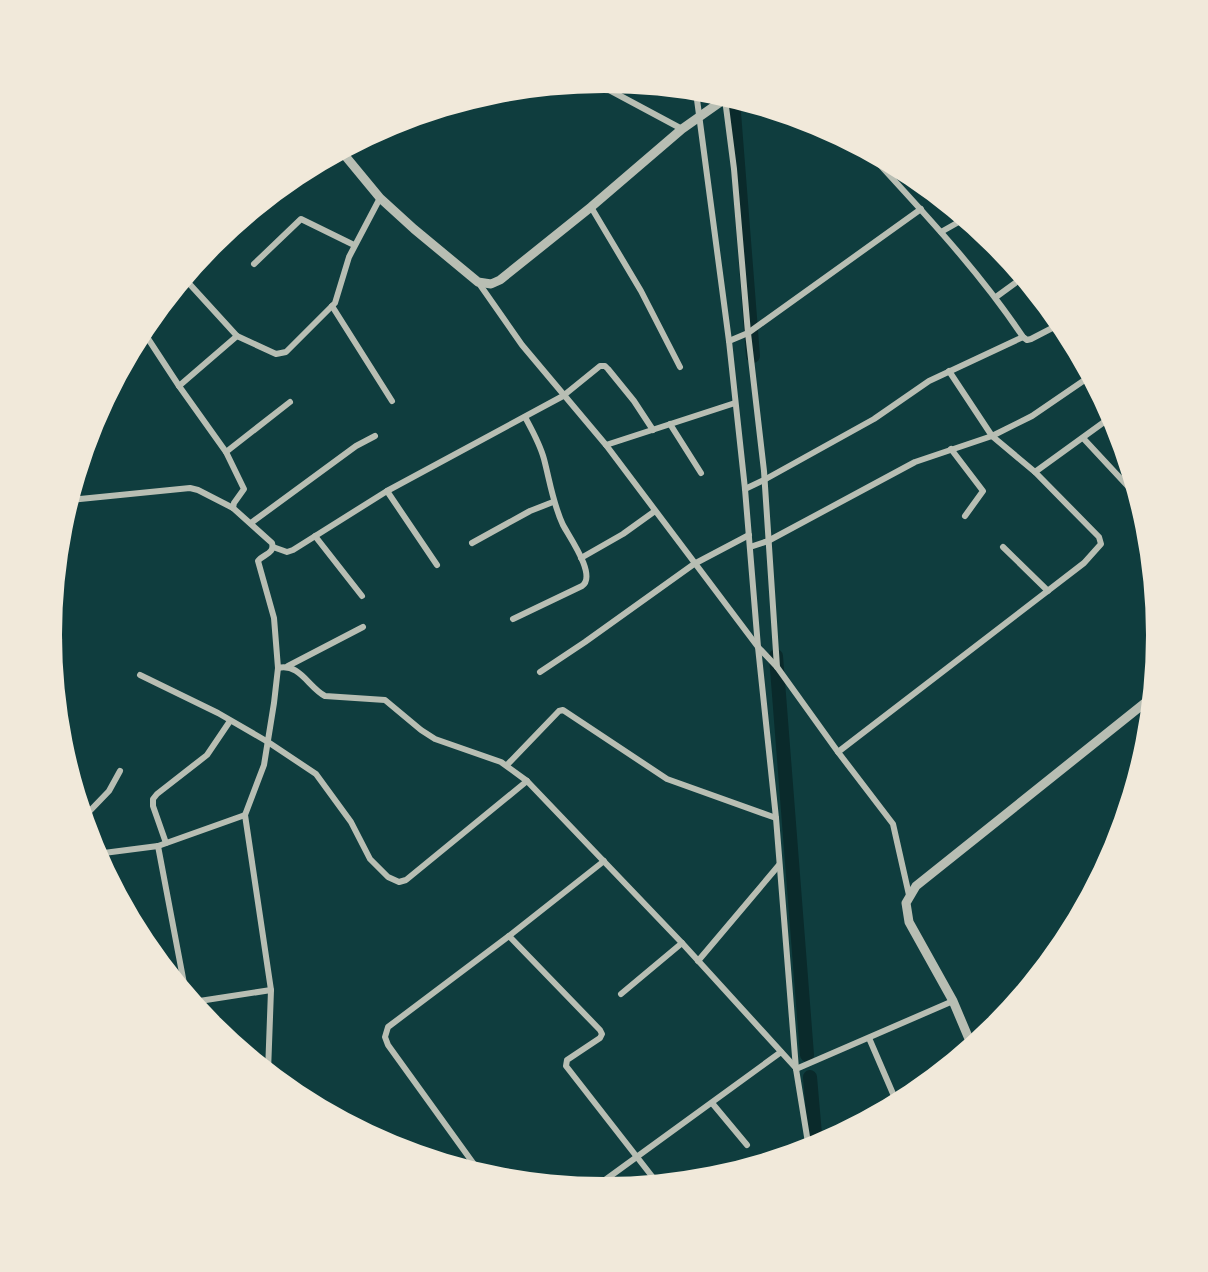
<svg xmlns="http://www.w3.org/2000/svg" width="1208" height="1272" viewBox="0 0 1208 1272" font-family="Inter,sans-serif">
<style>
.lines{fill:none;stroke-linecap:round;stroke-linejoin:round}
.canal{stroke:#0a2a2b;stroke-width:14}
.minor{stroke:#b8beb3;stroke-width:6}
.tertiary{stroke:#b8beb3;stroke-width:9}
</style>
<rect width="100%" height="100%" fill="#0f3d3e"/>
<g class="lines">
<g class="canal">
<path d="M 733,100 L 753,356"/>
<path d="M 776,656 L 807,1055"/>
<path d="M 810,1077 L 816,1146"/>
</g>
<g class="minor">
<path d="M 598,84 L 682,129"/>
<path d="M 696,92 L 729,341 L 745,489 L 758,647 L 776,818 L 796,1069 L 809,1149"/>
<path d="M 725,99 L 734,169 L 748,333 L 764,471 L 777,667"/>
<path d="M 870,154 C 924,213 979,271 1023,337 L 1027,340 L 1031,339 L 1060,324"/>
<path d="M 591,207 L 641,291 L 680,367"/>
<path d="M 941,232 L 964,219"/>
<path d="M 254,264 L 301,219 L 354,245"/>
<path d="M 185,279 L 237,336"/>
<path d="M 478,282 L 522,345 L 606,445 L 758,647 L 777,667 L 838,752 L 893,824 L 909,895"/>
<path d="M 996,297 L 1022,278"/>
<path d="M 332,306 L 392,401"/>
<path d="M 143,331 L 179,386 L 226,452 L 244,489 L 234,503 L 233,508 L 272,543 C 275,554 263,554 258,561 L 274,618 L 278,668 L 274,703 L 264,765 L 245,815 L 271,990 L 268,1072"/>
<path d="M 729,341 L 748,333 L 921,209"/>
<path d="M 179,386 L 237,336 L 276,354 L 286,352 L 335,303 L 349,257 L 380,198"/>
<path d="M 670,424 L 701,473"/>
<path d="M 1083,438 L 1136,495"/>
<path d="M 606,445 L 735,403"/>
<path d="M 951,449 L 983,491 L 965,516"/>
<path d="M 226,452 L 290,402"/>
<path d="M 1035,472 L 1111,417"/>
<path d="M 745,489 L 764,480 L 874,419 L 929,381 L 1023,337"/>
<path d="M 387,491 L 437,565"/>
<path d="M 70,500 L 190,488 L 198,490 L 233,508"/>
<path d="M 251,523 L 356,446 L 375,436"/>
<path d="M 315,536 L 362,596"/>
<path d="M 472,543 L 530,511 L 553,502"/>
<path d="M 273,547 L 287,552 L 293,550 L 387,491 L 563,396 L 600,366 L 605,366 L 608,369 L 634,401 L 653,430"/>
<path d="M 750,547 L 768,541 L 915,462 L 992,436 L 1032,416 L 1089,377"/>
<path d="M 1003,547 L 1048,591"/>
<path d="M 581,558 L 623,534 L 655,511"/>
<path d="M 513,619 L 582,586 C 597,576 570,538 563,525 C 553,504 550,482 544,459 C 540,444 532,430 525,417"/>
<path d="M 51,635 L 59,640"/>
<path d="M 288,666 L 363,627"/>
<path d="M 278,668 C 300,663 308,687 325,696 L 385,700 L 421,730 L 435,739 L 501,762 L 527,781 L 682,943 L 795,1067"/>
<path d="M 540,672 L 585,642 L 694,564 L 749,535"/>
<path d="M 140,675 L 218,713 L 268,742 L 316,774 L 351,822 L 370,859 L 388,877 L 399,882 L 406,880 L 527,781"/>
<path d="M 838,752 L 1084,563 L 1101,544 L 1099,537 L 1035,472 L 992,436 L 949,371"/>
<path d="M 507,765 L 559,711 L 563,710 L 667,779 L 776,818"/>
<path d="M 84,817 L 109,791 L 120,771"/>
<path d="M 166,843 L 153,806 L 153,799 L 157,794 L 207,755 L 230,721"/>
<path d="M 158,846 L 186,994"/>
<path d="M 96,854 L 158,846 L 245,815"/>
<path d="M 509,936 L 600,1030 L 602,1034 L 600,1038 L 567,1060 L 566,1066 L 658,1184"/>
<path d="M 698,961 L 779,865"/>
<path d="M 621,994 L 682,943"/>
<path d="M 193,1002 L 271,990"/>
<path d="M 869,1038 L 897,1103"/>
<path d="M 796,1069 L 953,1001"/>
<path d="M 712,1103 L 747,1145"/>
<path d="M 481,1174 L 388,1045 L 385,1037 L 388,1027 L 509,936 L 604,861"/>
<path d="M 594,1188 L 781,1052"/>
</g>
<g class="tertiary">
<path d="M 342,152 L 380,198 L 414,229 L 478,282 L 491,284 L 500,280 L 591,207 L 682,129 L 726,98"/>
<path d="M 972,1046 L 953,1001 L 909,922 L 906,903 L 916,886 L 1151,698"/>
</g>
</g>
<path d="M0 0H1208V1272H0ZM62 635a542 542 0 1 1 1084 0a542 542 0 1 1-1084 0Z" fill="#f1e9da" fill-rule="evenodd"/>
</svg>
